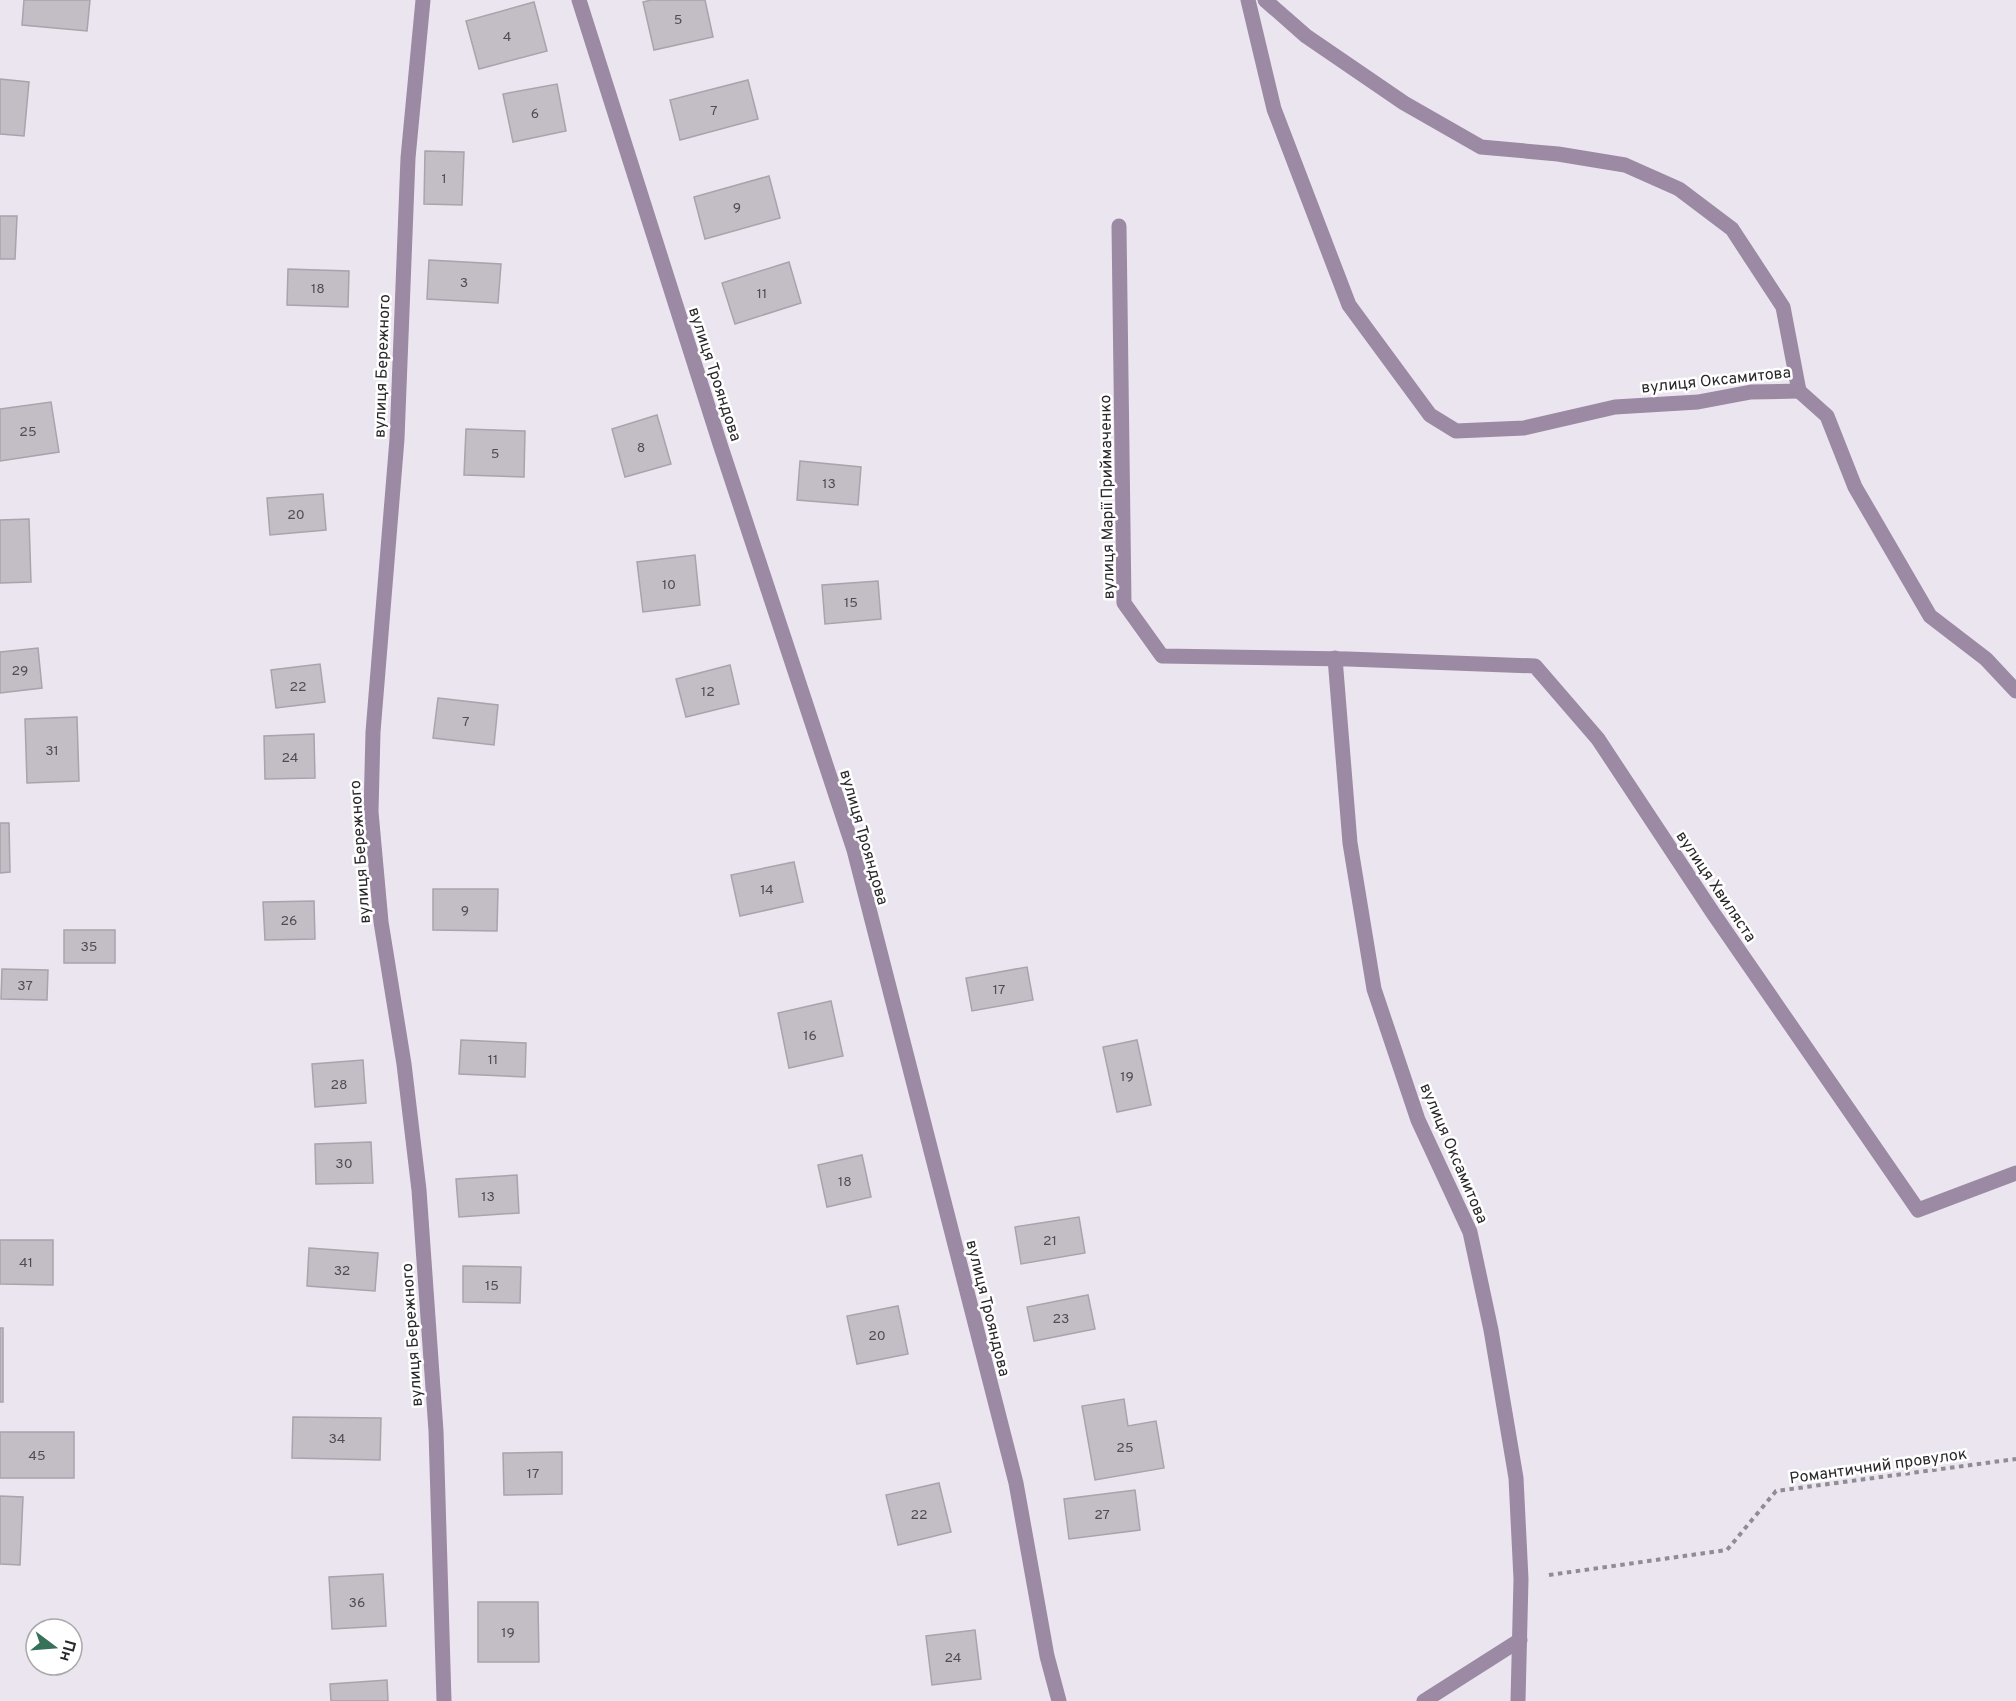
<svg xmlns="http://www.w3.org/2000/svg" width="2016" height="1701" viewBox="0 0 2016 1701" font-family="Overpass,sans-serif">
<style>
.building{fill:#c3bdc5;stroke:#a9a3ac;stroke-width:1.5}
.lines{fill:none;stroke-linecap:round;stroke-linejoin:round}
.path{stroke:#908c93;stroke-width:4;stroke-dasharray:4.5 4.5;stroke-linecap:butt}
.minor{stroke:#9c89a4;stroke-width:15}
.labels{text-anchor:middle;stroke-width:5;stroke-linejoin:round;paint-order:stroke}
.number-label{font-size:14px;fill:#504d52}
.street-label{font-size:16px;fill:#2a282b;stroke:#fff}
</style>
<rect width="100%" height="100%" fill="#ebe5ef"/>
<g class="building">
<path d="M 24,0 L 90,0 L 87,31 L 22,25 Z"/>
<path d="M 651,0 L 705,0 L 713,37 L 654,50 L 643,2 Z"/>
<path d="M 534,2 L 547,51 L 479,69 L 466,21 Z"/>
<path d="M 0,79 L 29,82 L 24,136 L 0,134 Z"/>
<path d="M 748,80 L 758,119 L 680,140 L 670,100 Z"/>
<path d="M 557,84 L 566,131 L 513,142 L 503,94 Z"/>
<path d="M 425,151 L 464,152 L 462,205 L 424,204 Z"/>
<path d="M 769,176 L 780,218 L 705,239 L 694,197 Z"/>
<path d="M 0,216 L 17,216 L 15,259 L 0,259 Z"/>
<path d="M 429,260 L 501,264 L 498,303 L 427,299 Z"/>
<path d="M 789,262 L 801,303 L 735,324 L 722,283 Z"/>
<path d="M 288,269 L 349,271 L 348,307 L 287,305 Z"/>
<path d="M 51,402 L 59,452 L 0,461 L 0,409 Z"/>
<path d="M 657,415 L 671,464 L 625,477 L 612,429 Z"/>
<path d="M 466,429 L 525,431 L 524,477 L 464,475 Z"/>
<path d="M 800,461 L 861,467 L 858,505 L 797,500 Z"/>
<path d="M 323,494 L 326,530 L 270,535 L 267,498 Z"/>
<path d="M 29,519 L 31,582 L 0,583 L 0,520 Z"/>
<path d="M 695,555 L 700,605 L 643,612 L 637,562 Z"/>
<path d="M 878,581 L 881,619 L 825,624 L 822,585 Z"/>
<path d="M 38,648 L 42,688 L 0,693 L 0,652 Z"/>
<path d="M 320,664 L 325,702 L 276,708 L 271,670 Z"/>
<path d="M 730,665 L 739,704 L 686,717 L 676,679 Z"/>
<path d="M 438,698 L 498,705 L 494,745 L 433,738 Z"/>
<path d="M 77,717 L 79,781 L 27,783 L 25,719 Z"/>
<path d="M 314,734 L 315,778 L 265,779 L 264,736 Z"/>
<path d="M 0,823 L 9,823 L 10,872 L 0,873 Z"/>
<path d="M 794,862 L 803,902 L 740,916 L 731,875 Z"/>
<path d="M 433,889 L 498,889 L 497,931 L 433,930 Z"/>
<path d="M 314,901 L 315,939 L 265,940 L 263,902 Z"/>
<rect x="64" y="930" width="51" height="33"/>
<path d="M 1027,967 L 1033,1000 L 972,1011 L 966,978 Z"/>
<path d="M 2,969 L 48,970 L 47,1000 L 1,999 Z"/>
<path d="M 831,1001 L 843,1056 L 789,1068 L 778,1013 Z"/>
<path d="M 461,1040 L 526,1043 L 525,1077 L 459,1074 Z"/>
<path d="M 1137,1040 L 1151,1105 L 1117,1112 L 1103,1047 Z"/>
<path d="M 363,1060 L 366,1103 L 315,1107 L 312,1064 Z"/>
<path d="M 371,1142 L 373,1183 L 316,1184 L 315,1144 Z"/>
<path d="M 862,1155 L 871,1197 L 827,1207 L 818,1165 Z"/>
<path d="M 517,1175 L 519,1213 L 459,1217 L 456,1179 Z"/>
<path d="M 1079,1217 L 1085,1253 L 1021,1264 L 1015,1227 Z"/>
<path d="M 0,1240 L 53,1240 L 53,1285 L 0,1284 Z"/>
<path d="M 309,1248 L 378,1253 L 375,1291 L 307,1286 Z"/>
<path d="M 463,1266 L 521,1267 L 520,1303 L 463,1302 Z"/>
<path d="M 1088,1295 L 1095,1329 L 1034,1341 L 1027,1307 Z"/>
<path d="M 898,1306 L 908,1354 L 857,1364 L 847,1316 Z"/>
<rect x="0" y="1328" width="3" height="74"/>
<path d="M 1124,1399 L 1128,1426 L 1156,1421 L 1164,1468 L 1095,1480 L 1082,1406 Z"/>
<path d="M 293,1417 L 381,1418 L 380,1460 L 292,1458 Z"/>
<rect x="0" y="1432" width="74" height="46"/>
<path d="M 562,1452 L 562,1494 L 504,1495 L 503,1453 Z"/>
<path d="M 939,1483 L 951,1532 L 898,1545 L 886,1495 Z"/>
<path d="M 1135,1490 L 1140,1530 L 1069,1539 L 1064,1499 Z"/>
<path d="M 0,1496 L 23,1497 L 20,1565 L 0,1564 Z"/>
<path d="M 383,1574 L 386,1626 L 332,1629 L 329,1577 Z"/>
<path d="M 478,1602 L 538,1602 L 539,1662 L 478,1662 Z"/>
<path d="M 975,1630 L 981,1679 L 932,1685 L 926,1636 Z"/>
<path d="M 387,1680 L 388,1701 L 331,1701 L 330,1684 Z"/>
</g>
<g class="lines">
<path class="path" d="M 1549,1575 L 1727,1550 L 1776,1491 L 2016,1459"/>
<g class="minor">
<path d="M 423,0 L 408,158 L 397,439 L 373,732 L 371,812 L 381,922 L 404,1064 L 419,1190 L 436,1431 L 444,1701"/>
<path d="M 579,0 L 720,444 L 854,850 L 1016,1483 L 1047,1656 L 1059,1701"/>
<path d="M 1248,0 L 1274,109 L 1349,305 L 1430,415 L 1456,431 L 1524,428 L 1615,407 L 1698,402 L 1751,392 L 1799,391"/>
<path d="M 1265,0 L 1306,36 L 1404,103 L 1481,147 L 1558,154 L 1625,165 L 1679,189 L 1732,229 L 1783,307 L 1799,391"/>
<path d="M 1119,226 L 1124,603 L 1162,656 L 1348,659 L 1535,666 L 1598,739 L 1713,913 L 1918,1210 L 2016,1173"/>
<path d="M 1799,391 L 1827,416 L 1855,487 L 1930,616 L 1986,659 L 2016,691"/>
<path d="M 1335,658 L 1350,843 L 1374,989 L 1418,1120 L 1470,1232 L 1491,1330 L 1516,1478 L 1521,1579 L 1518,1701"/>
<path d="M 1424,1701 L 1520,1640"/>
</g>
</g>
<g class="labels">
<g class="number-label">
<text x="678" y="24">5</text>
<text x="507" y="41">4</text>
<text x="714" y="115">7</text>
<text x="535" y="118">6</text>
<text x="444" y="183">1</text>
<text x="737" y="212">9</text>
<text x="464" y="287">3</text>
<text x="318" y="293">18</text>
<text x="762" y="298">11</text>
<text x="28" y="436">25</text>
<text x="641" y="452">8</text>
<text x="495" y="458">5</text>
<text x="829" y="488">13</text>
<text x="296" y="519">20</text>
<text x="669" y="589">10</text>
<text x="851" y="607">15</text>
<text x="20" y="675">29</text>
<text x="298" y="691">22</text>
<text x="708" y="696">12</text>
<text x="466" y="726">7</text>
<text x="52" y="755">31</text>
<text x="290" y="762">24</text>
<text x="767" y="894">14</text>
<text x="465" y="915">9</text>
<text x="289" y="925">26</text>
<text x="89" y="951">35</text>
<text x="25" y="990">37</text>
<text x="999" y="994">17</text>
<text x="810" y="1040">16</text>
<text x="493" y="1064">11</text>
<text x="1127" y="1081">19</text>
<text x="339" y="1089">28</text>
<text x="344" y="1168">30</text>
<text x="845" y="1186">18</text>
<text x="488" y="1201">13</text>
<text x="1050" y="1245">21</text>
<text x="26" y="1267">41</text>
<text x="342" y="1275">32</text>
<text x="492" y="1290">15</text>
<text x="1061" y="1323">23</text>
<text x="877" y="1340">20</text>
<text x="337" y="1443">34</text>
<text x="1125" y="1452">25</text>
<text x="37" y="1460">45</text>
<text x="533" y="1478">17</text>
<text x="919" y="1519">22</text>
<text x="1102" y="1519">27</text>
<text x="357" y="1607">36</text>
<text x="508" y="1637">19</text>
<text x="953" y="1662">24</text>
</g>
<g class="street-label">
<text transform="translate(381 366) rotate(-88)" y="6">вулиця Бережного</text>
<text transform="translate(716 374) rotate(72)" y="6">вулиця Трояндова</text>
<text transform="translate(1716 379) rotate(-6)" y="6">вулиця Оксамитова</text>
<text transform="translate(1106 497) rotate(-91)" y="6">вулиця Марії Приймаченко</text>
<text transform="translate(865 837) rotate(74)" y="6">вулиця Трояндова</text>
<text transform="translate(359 852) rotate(-94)" y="6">вулиця Бережного</text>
<text transform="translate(1717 886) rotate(56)" y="6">вулиця Хвиляста</text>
<text transform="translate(1455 1153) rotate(67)" y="6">вулиця Оксамитова</text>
<text transform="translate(989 1308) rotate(76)" y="6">вулиця Трояндова</text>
<text transform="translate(411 1335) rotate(-94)" y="6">вулиця Бережного</text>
<text transform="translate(1878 1465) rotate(-8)" y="6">Романтичний провулок</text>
</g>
</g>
<g transform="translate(54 1647) rotate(106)"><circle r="28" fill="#ffffff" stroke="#aaa9aa" stroke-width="1.5"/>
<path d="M0-4.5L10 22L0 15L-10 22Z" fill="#38715a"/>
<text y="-9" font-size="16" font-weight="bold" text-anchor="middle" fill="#2a282b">Пн</text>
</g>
</svg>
